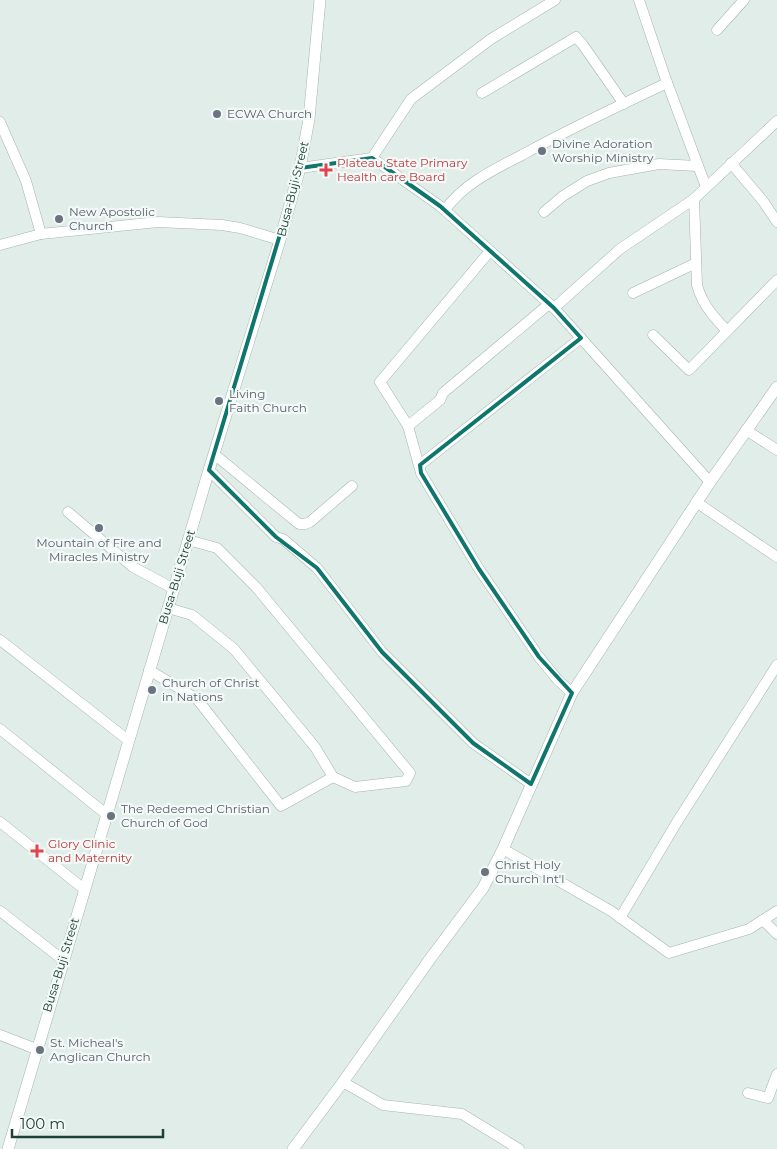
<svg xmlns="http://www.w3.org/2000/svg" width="777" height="1149" viewBox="0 0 777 1149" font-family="Montserrat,sans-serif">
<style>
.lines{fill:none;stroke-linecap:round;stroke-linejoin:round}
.minor-casing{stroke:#a3b6b0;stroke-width:11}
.tertiary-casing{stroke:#a3b6b0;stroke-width:12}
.minor{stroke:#fff;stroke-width:10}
.tertiary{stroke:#fff;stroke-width:11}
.marked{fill:none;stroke:#0f766e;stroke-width:4;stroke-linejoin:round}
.worship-dot{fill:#6b7280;stroke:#f2f9f6;stroke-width:2}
.health-dot{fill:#e0444e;stroke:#f2f9f6;stroke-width:2}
.labels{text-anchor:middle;stroke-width:4.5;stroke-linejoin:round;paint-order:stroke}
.worship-label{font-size:12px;fill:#5b616d;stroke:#f2f9f6;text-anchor:start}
.health-label{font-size:12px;fill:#be3a42;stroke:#f2f9f6;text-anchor:start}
.street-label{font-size:12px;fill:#1f4038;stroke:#f2f9f6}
</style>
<rect width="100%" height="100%" fill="#e1ede8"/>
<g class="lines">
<g class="minor-casing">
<g id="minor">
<path d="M 639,0 L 665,77 L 706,187"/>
<path d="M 717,30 L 744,0"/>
<path d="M 482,93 L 576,37 L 583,45 L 624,104"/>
<path d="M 0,122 L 26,181 L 41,234"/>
<path d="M 372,158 L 411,99 L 491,39 L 555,0"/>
<path d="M 731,163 L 763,201 L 777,222"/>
<path d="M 300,168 L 372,158 L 440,206 L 554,308 L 710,482"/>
<path d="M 694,199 L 697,285 C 702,304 713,316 726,330"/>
<path d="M 445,210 C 463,184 495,169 522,155 C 569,129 618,106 667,83"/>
<path d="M 544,212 L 563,196 L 587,181 L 609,173 L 659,164 L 697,166"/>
<path d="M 0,245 L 41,234 L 158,222 L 222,225 L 240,228 L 280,240"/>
<path d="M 490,251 L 380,382 L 408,426 L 421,473 L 479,569 L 539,657 L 557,679 L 572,693"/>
<path d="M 633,293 L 696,263"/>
<path d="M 554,308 L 620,249 L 694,199 L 777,121"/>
<path d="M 653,335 L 689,370 L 777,280"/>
<path d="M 408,426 L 440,400 L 443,393 L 549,304"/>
<path d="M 746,430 L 777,450"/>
<path d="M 214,454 L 299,524 L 305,524 L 310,522 L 352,486"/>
<path d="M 420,465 L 581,338"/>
<path d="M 209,470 L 276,537 L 283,539 L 317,568 L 382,652 L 473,743 L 531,784"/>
<path d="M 696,502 L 777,557"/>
<path d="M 68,512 L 133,567 L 174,589"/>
<path d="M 168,608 L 192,615 L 234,649 L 315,747 L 333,777"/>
<path d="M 0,640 L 128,740"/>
<path d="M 149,670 L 197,699 L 281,806 L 333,777 L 355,787 L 406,781 L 410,773 L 256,587 L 217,548 L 188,540"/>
<path d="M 0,729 L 106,814"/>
<path d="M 0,822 L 84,889"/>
<path d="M 503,849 L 611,911 L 669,953 L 749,929 L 777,911"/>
<path d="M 0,911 L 63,960"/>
<path d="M 620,918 L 677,822 L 777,665"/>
<path d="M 763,920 L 777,934"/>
<path d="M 0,1035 L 36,1049"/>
<path d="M 343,1082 L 383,1105 L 462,1114 L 519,1149"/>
<path d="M 748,1093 L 768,1098 L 777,1074"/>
</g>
</g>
<g class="tertiary-casing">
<g id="tertiary">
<path d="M 8,1149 L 209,470 L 280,240 L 300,168 L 309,119 L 320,0"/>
<path d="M 293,1149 L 343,1082 L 430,959 L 483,888 L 503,849 L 572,693 L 710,482 L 777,387"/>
</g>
</g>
<use href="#minor" class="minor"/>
<use href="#tertiary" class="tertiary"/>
</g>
<path class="marked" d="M 372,158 L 440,206 L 554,308 L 581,338 L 420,465 L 421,473 L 479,569 L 539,657 L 572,693 L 531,784 L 473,743 L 382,652 L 317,568 L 276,537 L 209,470 L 300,168 Z"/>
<g class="worship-dot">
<circle cx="217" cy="114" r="5"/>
<circle cx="542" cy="151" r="5"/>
<circle cx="59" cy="219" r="5"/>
<circle cx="219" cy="401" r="5"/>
<circle cx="99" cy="528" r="5"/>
<circle cx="152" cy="690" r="5"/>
<circle cx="111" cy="816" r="5"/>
<circle cx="485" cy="872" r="5"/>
<circle cx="40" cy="1050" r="5"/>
</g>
<g class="health-dot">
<path d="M323.5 162.5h5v5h5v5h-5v5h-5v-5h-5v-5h5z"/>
<path d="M34.5 843.5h5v5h5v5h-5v5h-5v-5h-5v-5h5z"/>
</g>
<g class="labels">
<g class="worship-label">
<text x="227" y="118">ECWA Church</text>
<text x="552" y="148">Divine Adoration<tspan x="552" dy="14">Worship Ministry</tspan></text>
<text x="69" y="216">New Apostolic<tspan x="69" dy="14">Church</tspan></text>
<text x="229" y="398">Living<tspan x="229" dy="14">Faith Church</tspan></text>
<text x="99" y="547" text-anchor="middle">Mountain of Fire and<tspan x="99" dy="14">Miracles Ministry</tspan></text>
<text x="162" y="687">Church of Christ<tspan x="162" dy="14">in Nations</tspan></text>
<text x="121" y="813">The Redeemed Christian<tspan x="121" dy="14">Church of God</tspan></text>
<text x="495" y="869">Christ Holy<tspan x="495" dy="14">Church Int'l</tspan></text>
<text x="50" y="1047">St. Micheal's<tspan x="50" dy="14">Anglican Church</tspan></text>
</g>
<g class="health-label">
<text x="337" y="167">Plateau State Primary<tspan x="337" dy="14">Health care Board</tspan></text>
<text x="48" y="848">Glory Clinic<tspan x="48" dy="14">and Maternity</tspan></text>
</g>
<g class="street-label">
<text transform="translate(293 189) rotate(-76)" y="4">Busa-Buji Street</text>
<text transform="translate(177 577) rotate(-73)" y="4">Busa-Buji Street</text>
<text transform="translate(61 965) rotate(-73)" y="4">Busa-Buji Street</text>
</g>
</g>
<path d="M12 1129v8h151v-8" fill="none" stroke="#1f4038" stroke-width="2.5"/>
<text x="20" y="1129" font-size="15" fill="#1f4038" stroke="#f2f9f6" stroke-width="4" paint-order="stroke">100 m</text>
</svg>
